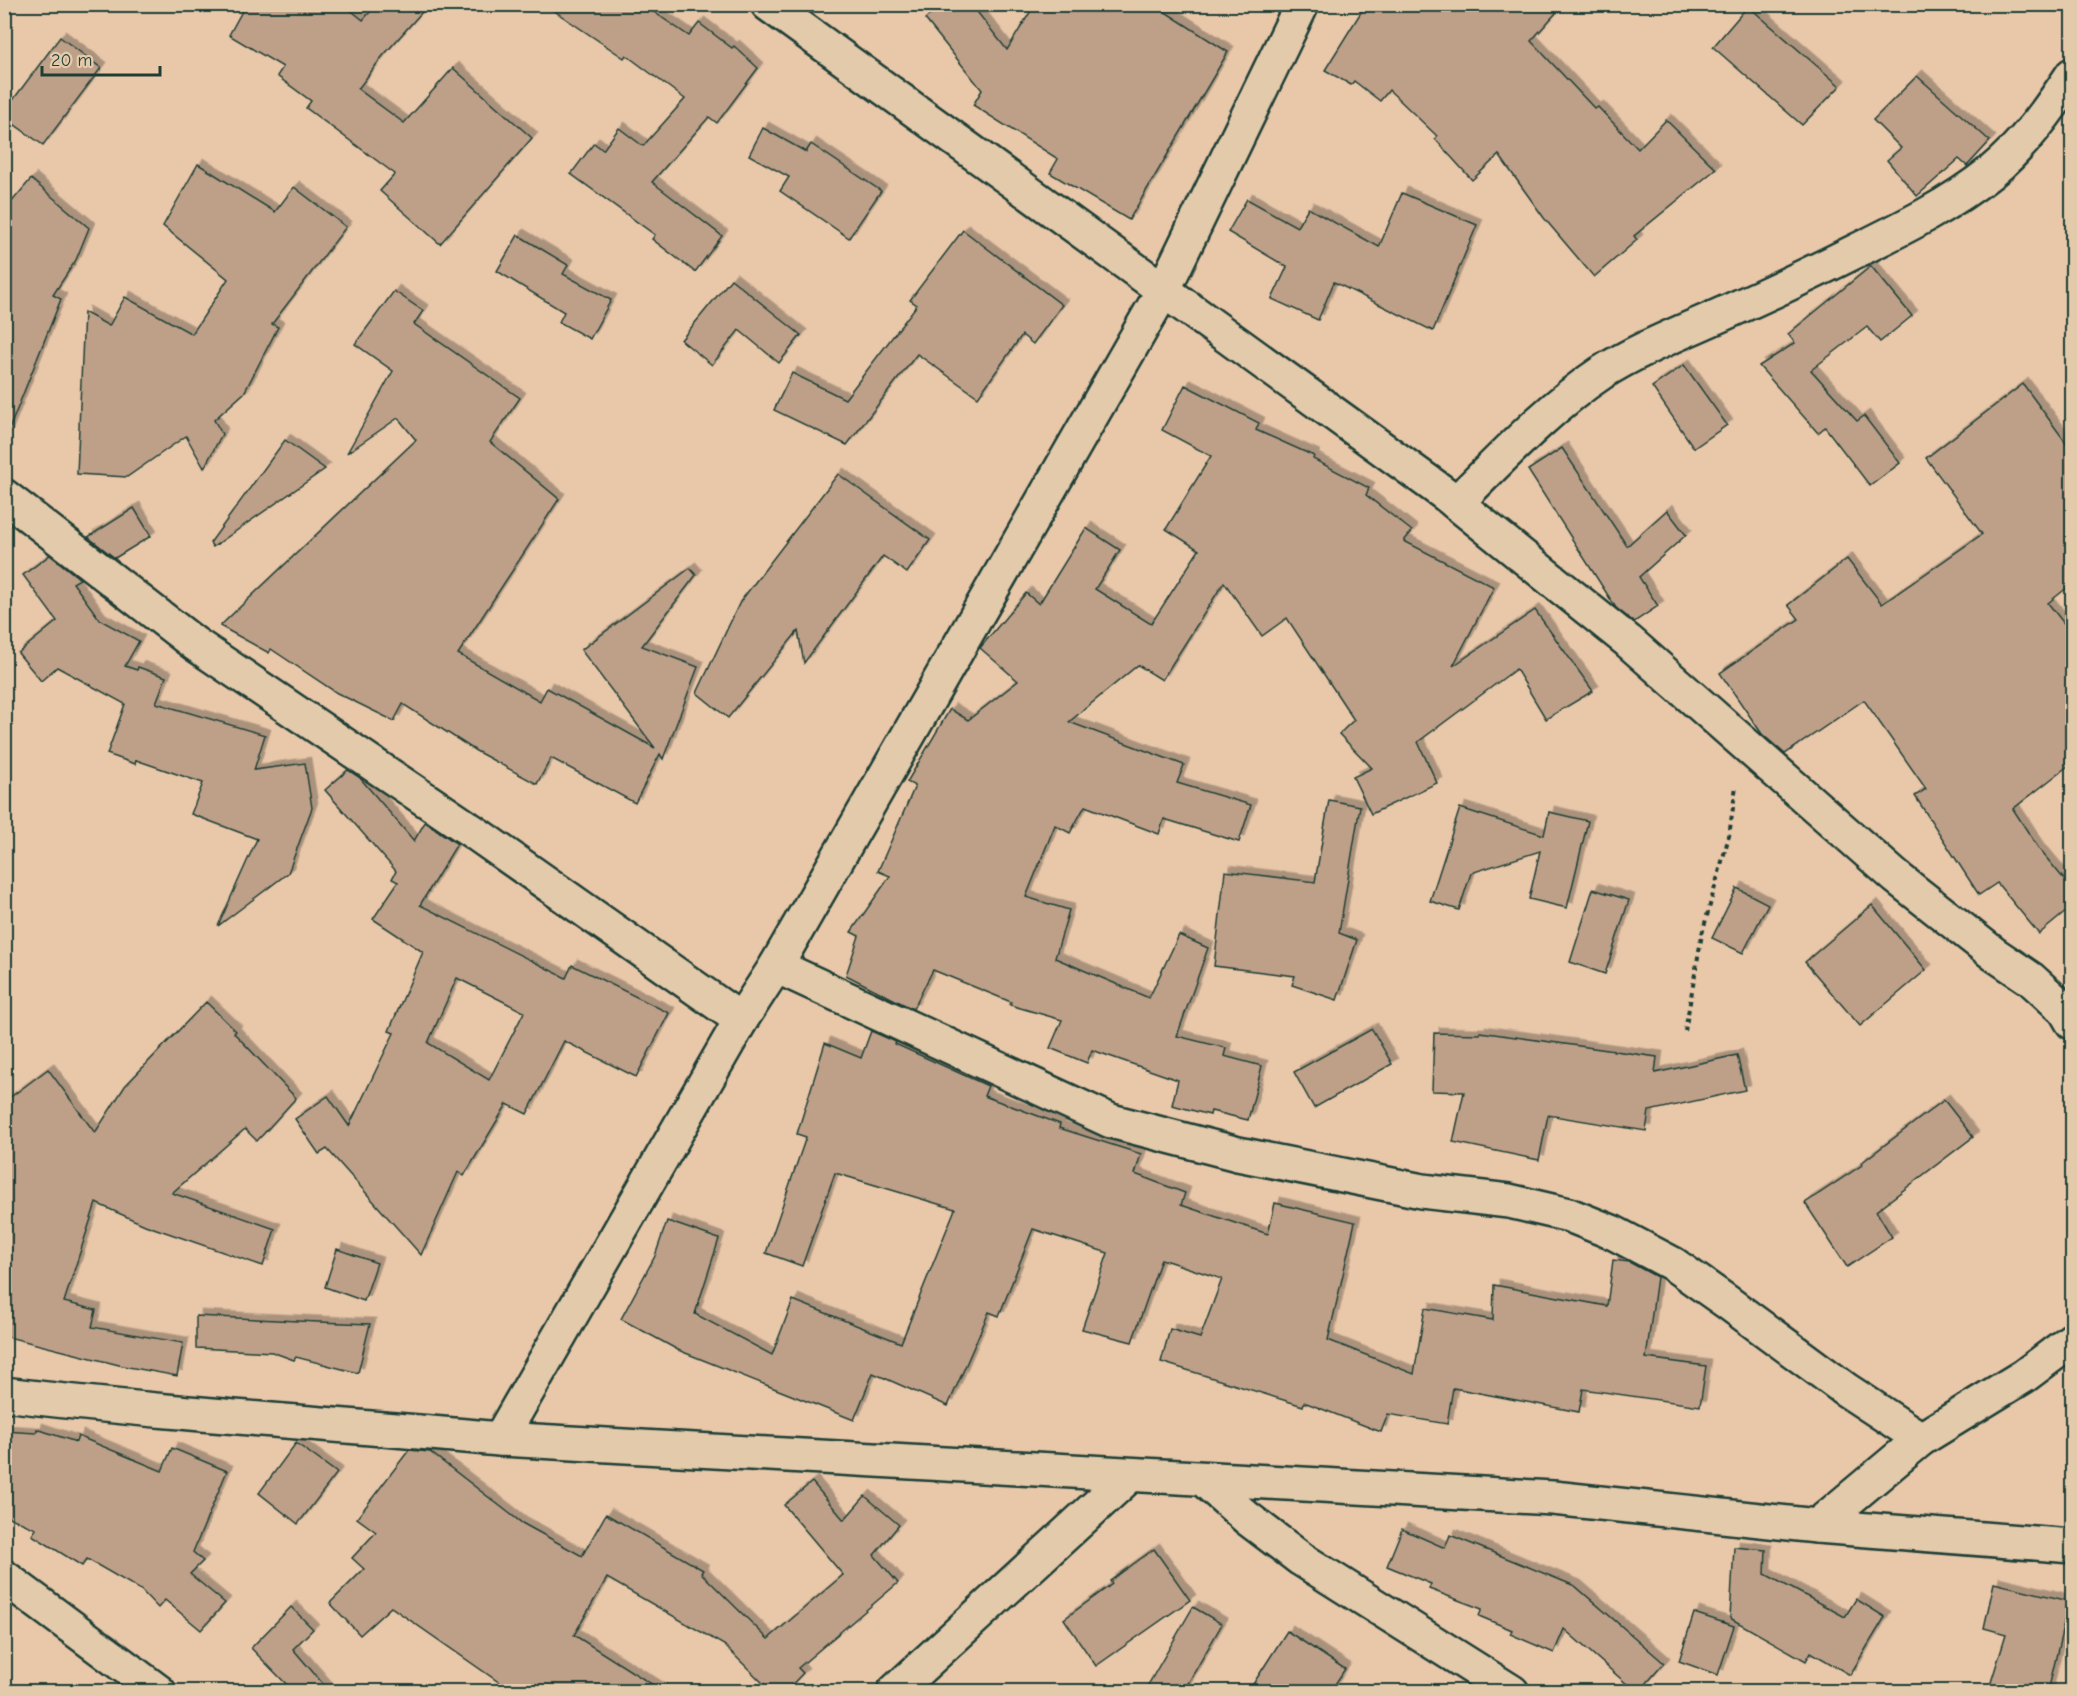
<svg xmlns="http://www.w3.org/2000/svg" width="2077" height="1696" viewBox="0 0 2077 1696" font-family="'Comic Neue',sans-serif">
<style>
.building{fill:#bea089;stroke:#1f3d34;stroke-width:1.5;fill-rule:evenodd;filter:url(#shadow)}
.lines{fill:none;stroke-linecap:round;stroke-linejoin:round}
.street-casing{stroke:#1f3d34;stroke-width:38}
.secondary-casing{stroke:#1f3d34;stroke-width:38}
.path{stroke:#1f3d34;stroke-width:4;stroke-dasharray:4.5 4.5;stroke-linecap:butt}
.street{stroke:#e3caab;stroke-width:33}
.secondary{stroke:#e3caab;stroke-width:33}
</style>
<defs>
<filter id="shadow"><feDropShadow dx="5.5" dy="-5.5" stdDeviation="0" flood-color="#0004"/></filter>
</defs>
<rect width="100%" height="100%" fill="#e9c8aa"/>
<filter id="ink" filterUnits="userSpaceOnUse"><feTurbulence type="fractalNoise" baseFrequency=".0167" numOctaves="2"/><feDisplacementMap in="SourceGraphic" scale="12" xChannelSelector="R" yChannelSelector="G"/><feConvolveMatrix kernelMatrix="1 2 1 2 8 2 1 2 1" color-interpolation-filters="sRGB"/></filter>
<g filter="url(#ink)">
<g class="building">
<path d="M 246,4 L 343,4 L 363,20 L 377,4 L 429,4 L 382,57 L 358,89 L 404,123 L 453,68 L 532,138 L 440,244 L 380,191 L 395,174 L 306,108 L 311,101 L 277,76 L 283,67 L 229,35 Z"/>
<path d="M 544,4 L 642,4 L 689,36 L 699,23 L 732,48 L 734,46 L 758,68 L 717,123 L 709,117 L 652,182 L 722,236 L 695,272 L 652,239 L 655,235 L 571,174 L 594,143 L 603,150 L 619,128 L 643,146 L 685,99 L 626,55 L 624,58 Z"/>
<path d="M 943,4 L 971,4 L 1007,50 L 1035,4 L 1153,4 L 1228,52 L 1129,220 L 1050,173 L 1058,159 L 973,105 L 982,90 L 925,19 Z"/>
<path d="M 1366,4 L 1564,4 L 1531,41 L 1595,109 L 1598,107 L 1638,149 L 1666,120 L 1716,169 L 1634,236 L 1637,240 L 1594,277 L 1544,218 L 1499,155 L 1472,180 L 1435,139 L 1437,136 L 1389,90 L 1380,101 L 1354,81 L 1351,85 L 1325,70 Z"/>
<path d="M 1748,6 L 1840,86 L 1802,125 L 1713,47 Z"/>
<path d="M 60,37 L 101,68 L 43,145 L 4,117 L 4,112 Z"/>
<path d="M 1917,76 L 1990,141 L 1967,166 L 1959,159 L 1917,196 L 1887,160 L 1901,148 L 1873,120 Z"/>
<path d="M 763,128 L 806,152 L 811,144 L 881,191 L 849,238 L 780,191 L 789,177 L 749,155 Z"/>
<path d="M 198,164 L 275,212 L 294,187 L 346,227 L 272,324 L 278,327 L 244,393 L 214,420 L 222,434 L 204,468 L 186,436 L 127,477 L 77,474 L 84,312 L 109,326 L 125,297 L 192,334 L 228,279 L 163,226 Z"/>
<path d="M 31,179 L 89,228 L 76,260 L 53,295 L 61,299 L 6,437 L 4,437 L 4,211 Z"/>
<path d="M 1402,193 L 1477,225 L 1433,331 L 1334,282 L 1318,320 L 1272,299 L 1287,267 L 1228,232 L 1247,199 L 1297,227 L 1308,208 L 1379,247 Z"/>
<path d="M 963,230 L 1062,305 L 1033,344 L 1022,335 L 978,397 L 917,354 L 847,445 L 774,410 L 792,373 L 845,399 L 917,305 L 910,300 Z"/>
<path d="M 518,235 L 568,265 L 563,274 L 611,300 L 590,339 L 559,322 L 564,312 L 497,271 Z"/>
<path d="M 1871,266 L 1912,316 L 1880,342 L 1867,327 L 1811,370 L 1857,421 L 1864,416 L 1900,463 L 1870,486 L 1825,427 L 1818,433 L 1759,366 L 1795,343 L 1788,334 Z"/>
<path d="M 731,279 L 801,335 L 779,363 L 739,330 L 712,365 L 681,340 Z"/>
<path d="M 394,291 L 423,311 L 414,324 L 520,398 L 490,442 L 559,499 L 458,654 L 540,701 L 547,688 L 655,748 L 581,650 L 690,568 L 696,575 L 642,646 L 698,667 L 663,759 L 660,754 L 635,803 L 551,758 L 537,784 L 476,751 L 403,704 L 394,721 L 337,693 L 271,649 L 269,653 L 220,626 L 416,440 L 398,418 L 347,453 L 393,371 L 355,344 Z"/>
<path d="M 1684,365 L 1727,425 L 1694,448 L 1652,387 Z"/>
<path d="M 2023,384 L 2073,452 L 2073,583 L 2048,603 L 2073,635 L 2073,762 L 2013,809 L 2039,849 L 2073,890 L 2073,906 L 2039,934 L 1997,883 L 1979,895 L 1915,796 L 1926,789 L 1864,700 L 1785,754 L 1762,734 L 1720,673 L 1799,619 L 1788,605 L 1847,559 L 1882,604 L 1982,534 L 1926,458 Z"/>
<path d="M 1185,385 L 1259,423 L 1256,430 L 1314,456 L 1313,459 L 1369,488 L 1366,495 L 1412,531 L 1404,541 L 1494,587 L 1453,666 L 1535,610 L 1593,691 L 1546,719 L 1516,669 L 1418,742 L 1437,783 L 1371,814 L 1353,777 L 1372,768 L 1339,734 L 1354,720 L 1287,618 L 1262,636 L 1224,582 L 1162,680 L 1138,665 L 1069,722 L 1184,765 L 1177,783 L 1251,805 L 1239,842 L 1164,819 L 1159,834 L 1085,806 L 1070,833 L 1055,825 L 1026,897 L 1069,910 L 1055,958 L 1149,998 L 1179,935 L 1208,948 L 1177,1036 L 1226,1048 L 1224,1056 L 1262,1066 L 1248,1120 L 1211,1111 L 1210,1115 L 1172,1105 L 1178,1080 L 1092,1050 L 1087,1063 L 1050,1048 L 1062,1020 L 1010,1005 L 1011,1002 L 933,970 L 913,1009 L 846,975 L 859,936 L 851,932 L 890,876 L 878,871 L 915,786 L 907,782 L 950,709 L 968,720 L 1018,681 L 980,648 L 1026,593 L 1039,604 L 1086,528 L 1120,550 L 1095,589 L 1151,624 L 1199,550 L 1166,529 L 1211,456 L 1162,430 Z"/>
<path d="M 285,440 L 325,469 L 213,547 L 210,543 Z"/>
<path d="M 1562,448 L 1627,546 L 1667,510 L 1686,535 L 1639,577 L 1658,606 L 1634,622 L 1616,608 L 1528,470 Z"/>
<path d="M 838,474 L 930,540 L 907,573 L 883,556 L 804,663 L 798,631 L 728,718 L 697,693 L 740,602 Z"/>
<path d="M 134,508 L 151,536 L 115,558 L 88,537 Z"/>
<path d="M 50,555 L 80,579 L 73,583 L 100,620 L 139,641 L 125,666 L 137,670 L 138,667 L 166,677 L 156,703 L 265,735 L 254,770 L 305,763 L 312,808 L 288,873 L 218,926 L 257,839 L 191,814 L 203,783 L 136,760 L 135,764 L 107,754 L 125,704 L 57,667 L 41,681 L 18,653 L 57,621 L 23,575 Z"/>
<path d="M 348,770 L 360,778 L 414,841 L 425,822 L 457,844 L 420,905 L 566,978 L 572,965 L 669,1013 L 636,1077 L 564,1041 L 527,1114 L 507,1104 L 464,1176 L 458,1172 L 421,1255 L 327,1149 L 319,1154 L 295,1119 L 328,1096 L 349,1126 L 394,1033 L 389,1031 L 423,952 L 373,919 L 398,882 L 392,879 L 396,871 L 325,790 ZM 457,978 L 524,1012 L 489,1080 L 428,1043 Z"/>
<path d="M 1329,800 L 1360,806 L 1339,933 L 1357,940 L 1337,1000 L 1292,985 L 1295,976 L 1214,966 L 1225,871 L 1315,882 Z"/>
<path d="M 1460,808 L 1544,835 L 1549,812 L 1588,821 L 1567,908 L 1529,899 L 1540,851 L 1471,873 L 1459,910 L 1430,901 Z"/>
<path d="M 1737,888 L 1768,904 L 1743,953 L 1712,938 Z"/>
<path d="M 1593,889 L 1629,900 L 1605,974 L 1570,962 Z"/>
<path d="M 1872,905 L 1926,970 L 1860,1026 L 1805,962 Z"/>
<path d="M 206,1002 L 236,1031 L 234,1033 L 296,1098 L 257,1141 L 245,1129 L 172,1193 L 275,1229 L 263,1266 L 145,1225 L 96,1203 L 64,1302 L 96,1310 L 92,1327 L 183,1343 L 177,1376 L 123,1366 L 4,1336 L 4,1102 L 48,1069 L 95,1133 L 125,1086 Z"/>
<path d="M 1372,1029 L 1392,1064 L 1314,1108 L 1294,1072 Z"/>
<path d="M 871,1031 L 896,1042 L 895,1044 L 988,1086 L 984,1096 L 1060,1124 L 1059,1128 L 1141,1154 L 1135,1174 L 1185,1193 L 1181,1205 L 1268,1234 L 1275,1203 L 1355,1222 L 1328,1340 L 1414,1374 L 1425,1308 L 1493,1320 L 1494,1285 L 1607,1306 L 1613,1260 L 1629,1262 L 1657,1277 L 1646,1358 L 1706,1366 L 1700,1406 L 1583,1389 L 1579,1412 L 1453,1388 L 1447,1424 L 1388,1414 L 1381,1432 L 1304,1402 L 1303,1406 L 1161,1362 L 1170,1329 L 1200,1338 L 1222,1279 L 1161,1259 L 1132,1342 L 1082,1329 L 1108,1253 L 1033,1229 L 999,1316 L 989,1312 L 948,1406 L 873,1373 L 854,1420 L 678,1350 L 621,1319 L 655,1256 L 667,1221 L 719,1239 L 695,1314 L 772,1355 L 793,1300 L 901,1343 L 955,1209 L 835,1173 L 802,1266 L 766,1253 L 806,1137 L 797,1134 L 825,1043 L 861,1058 Z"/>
<path d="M 1480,1032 L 1657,1057 L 1655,1073 L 1737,1055 L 1745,1090 L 1649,1111 L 1646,1131 L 1548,1115 L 1539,1160 L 1453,1142 L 1464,1092 L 1432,1091 L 1434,1033 L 1480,1034 Z"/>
<path d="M 1944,1100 L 1973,1137 L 1876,1211 L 1892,1237 L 1847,1267 L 1805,1203 L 1862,1165 L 1861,1163 Z"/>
<path d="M 337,1249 L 377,1263 L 364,1301 L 325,1287 Z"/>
<path d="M 196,1316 L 319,1322 L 370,1324 L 358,1373 L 296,1357 L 294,1360 L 272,1352 L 196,1348 Z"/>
<path d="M 37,1429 L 76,1442 L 78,1436 L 162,1471 L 172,1448 L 227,1471 L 193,1552 L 203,1561 L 190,1574 L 225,1603 L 201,1630 L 165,1600 L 158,1608 L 141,1590 L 87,1559 L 82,1566 L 32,1535 L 36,1529 L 4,1515 L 4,1431 L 36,1433 Z"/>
<path d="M 296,1443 L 337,1473 L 298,1524 L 259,1493 Z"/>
<path d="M 409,1450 L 430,1452 L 522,1523 L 582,1556 L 606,1514 L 703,1570 L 701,1573 L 768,1639 L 843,1575 L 784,1505 L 812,1482 L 844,1520 L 865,1496 L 899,1525 L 874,1555 L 898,1583 L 798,1668 L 803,1673 L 785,1692 L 772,1692 L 724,1645 L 607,1578 L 574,1635 L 664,1692 L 513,1692 L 391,1607 L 360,1635 L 330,1603 L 364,1569 L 352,1558 L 376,1532 L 357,1518 Z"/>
<path d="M 1402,1529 L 1445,1548 L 1450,1535 L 1575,1586 L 1664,1663 L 1639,1692 L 1636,1692 L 1564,1629 L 1554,1653 L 1510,1634 L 1512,1630 L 1479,1616 L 1482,1609 L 1429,1589 L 1431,1584 L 1387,1566 Z"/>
<path d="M 1734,1547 L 1766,1550 L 1765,1574 L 1845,1617 L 1856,1599 L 1885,1617 L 1850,1675 L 1811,1652 L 1806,1661 L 1730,1618 Z"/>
<path d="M 1154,1549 L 1190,1600 L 1096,1666 L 1064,1619 L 1112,1584 L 1110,1581 Z"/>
<path d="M 1994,1583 L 2069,1601 L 2048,1692 L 1988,1692 L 2006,1634 L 1984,1628 Z"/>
<path d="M 291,1607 L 313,1629 L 293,1649 L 330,1692 L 294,1692 L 251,1648 Z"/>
<path d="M 1193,1607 L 1222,1624 L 1183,1692 L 1144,1692 Z"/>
<path d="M 1694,1613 L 1734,1626 L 1718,1675 L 1679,1661 Z"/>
<path d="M 1287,1631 L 1345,1669 L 1330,1692 L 1248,1692 Z"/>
</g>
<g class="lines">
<g class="street-casing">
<g id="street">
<path d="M 768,4 L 1445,494 L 1628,641 L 1896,877 L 1994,954 L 2031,979 L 2065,1010 L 2072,1022"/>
<path d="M 4,496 L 195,644 L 478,835 L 741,1020"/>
<path d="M 1456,503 C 1502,458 1547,409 1601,373 C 1640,348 1685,331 1727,312 C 1770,293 1812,273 1854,252 C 1901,229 1950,205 1991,172 C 2023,146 2049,110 2072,75"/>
<path d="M 776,966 L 1111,1121 L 1238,1154 L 1422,1191 L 1509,1201 L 1569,1215 L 1614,1233 L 1673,1264 L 1727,1302 L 1845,1389 L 1921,1439"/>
<path d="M 500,1439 L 741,1020 L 776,966 L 1163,291 L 1302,4"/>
<path d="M 1203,1479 L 1247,1518 L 1301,1559 L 1512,1692"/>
<path d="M 1817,1526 L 1921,1439 L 2024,1376 L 2072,1340"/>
<path d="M 4,1577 L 159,1692"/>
<path d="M 894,1692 L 1130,1475"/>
</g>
</g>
<g class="secondary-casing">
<path id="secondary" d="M 4,1394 C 169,1414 335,1424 500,1439 L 1553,1498 L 1817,1526 L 2072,1546"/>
</g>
<path class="path" d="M 1685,1031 L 1702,934 L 1729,836 L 1736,786"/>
<use href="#street" class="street"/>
<use href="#secondary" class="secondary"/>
</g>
</g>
<rect width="2077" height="1696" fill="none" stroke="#e3caab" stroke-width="24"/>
<rect x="12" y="12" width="2053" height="1672" fill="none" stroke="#1f3d34" stroke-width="2" filter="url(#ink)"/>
<path d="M42 66v9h118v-9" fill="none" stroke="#1f3d34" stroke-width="3"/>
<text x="51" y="66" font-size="18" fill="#1f3d34" stroke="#e3caab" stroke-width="4.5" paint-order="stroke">20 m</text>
</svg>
